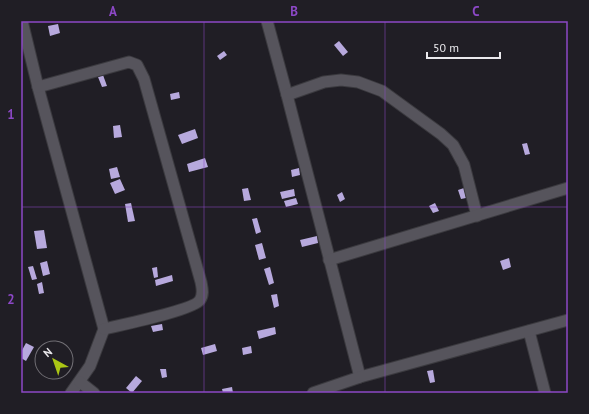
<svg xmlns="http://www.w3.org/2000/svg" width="589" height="414" viewBox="0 0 589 414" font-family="'PT Sans',sans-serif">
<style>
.building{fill:#b7a9dd}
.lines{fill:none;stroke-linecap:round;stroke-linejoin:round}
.minor-casing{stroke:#3b3a3f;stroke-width:13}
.minor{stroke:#56545c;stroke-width:11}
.grid{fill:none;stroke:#8c48c6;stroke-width:1;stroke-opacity:0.55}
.neatline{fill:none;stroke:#8c48c6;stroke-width:1.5}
.grid-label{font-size:13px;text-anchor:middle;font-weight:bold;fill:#8c48c6}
</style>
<rect width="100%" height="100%" fill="#201e25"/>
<g class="building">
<path d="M 58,24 L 60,33 L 50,36 L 48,26 Z"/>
<path d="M 339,41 L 348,52 L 343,56 L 334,45 Z"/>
<path d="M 224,51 L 227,55 L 220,60 L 217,56 Z"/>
<path d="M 103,75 L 107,86 L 102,87 L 98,77 Z"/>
<path d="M 179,92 L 180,98 L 171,100 L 170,94 Z"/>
<path d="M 120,125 L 122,137 L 114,138 L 113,126 Z"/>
<path d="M 195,129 L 198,138 L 182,144 L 178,135 Z"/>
<path d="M 527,143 L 530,154 L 525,155 L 522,144 Z"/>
<path d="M 205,158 L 208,167 L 189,172 L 187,164 Z"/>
<path d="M 117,167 L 120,177 L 111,179 L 109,169 Z"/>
<path d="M 299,168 L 300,175 L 292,177 L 291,170 Z"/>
<path d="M 120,179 L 125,190 L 115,194 L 110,183 Z"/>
<path d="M 248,188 L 251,200 L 244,201 L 242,189 Z"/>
<path d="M 464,188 L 466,198 L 461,199 L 458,190 Z"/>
<path d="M 294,189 L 295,196 L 282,199 L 280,192 Z"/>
<path d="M 342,192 L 345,199 L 340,202 L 337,195 Z"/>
<path d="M 296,198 L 298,204 L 286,207 L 284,201 Z"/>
<path d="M 131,203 L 135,221 L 128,222 L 125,204 Z"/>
<path d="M 435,203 L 439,211 L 433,213 L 429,206 Z"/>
<path d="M 257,218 L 261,232 L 256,234 L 252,219 Z"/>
<path d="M 44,230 L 47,248 L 37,249 L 34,231 Z"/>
<path d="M 317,236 L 318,243 L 302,247 L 300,240 Z"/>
<path d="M 262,243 L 266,258 L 259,260 L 255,245 Z"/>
<path d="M 509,258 L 511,267 L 503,270 L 500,261 Z"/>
<path d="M 47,261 L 50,274 L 43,276 L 40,263 Z"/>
<path d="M 33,266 L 37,279 L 32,280 L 28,267 Z"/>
<path d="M 157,267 L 158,277 L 154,278 L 152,268 Z"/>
<path d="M 270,267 L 274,283 L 269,285 L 264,269 Z"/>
<path d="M 172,275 L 173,281 L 156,286 L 155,280 Z"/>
<path d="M 42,282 L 44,293 L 39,294 L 37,284 Z"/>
<path d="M 277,294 L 279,306 L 274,308 L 271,295 Z"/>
<path d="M 162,324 L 163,330 L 153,332 L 151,326 Z"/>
<path d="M 275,327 L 276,334 L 259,339 L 257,331 Z"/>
<path d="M 26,343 L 34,347 L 26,361 L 21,358 L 21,352 Z"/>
<path d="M 215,344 L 217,351 L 203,355 L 201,348 Z"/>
<path d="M 251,346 L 252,353 L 243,355 L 242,348 Z"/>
<path d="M 160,369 L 166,369 L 167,377 L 162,378 Z"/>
<path d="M 433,370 L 435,382 L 430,383 L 427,371 Z"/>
<path d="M 136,376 L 142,381 L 132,393 L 126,388 Z"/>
<path d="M 232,387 L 233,393 L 223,393 L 222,389 Z"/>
</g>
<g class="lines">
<g class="minor-casing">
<g id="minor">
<path d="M 22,21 L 38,87 L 104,329 L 90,366 L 71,393"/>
<path d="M 267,21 L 287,95 L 360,377"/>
<path d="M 38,87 L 129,62 L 137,65 L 144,79 L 201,282 C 202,288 204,294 200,300 C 194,310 120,325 104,329"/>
<path d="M 287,95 L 324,82 L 341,80 L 358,82 L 382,91 L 441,134 L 453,145 L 464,165 L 477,216"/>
<path d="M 329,260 L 568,188"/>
<path d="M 529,331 L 545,393"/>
<path d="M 80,382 L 94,393"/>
<path d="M 313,393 L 360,377 L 568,320"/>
</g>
</g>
<use href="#minor" class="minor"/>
</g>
<path class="grid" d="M 204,21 L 204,393M 385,21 L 385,393M 21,207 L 568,207"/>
<rect width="589" height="414" fill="none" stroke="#201e25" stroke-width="44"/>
<g transform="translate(54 360) rotate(320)"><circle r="19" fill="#201e25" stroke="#716f75"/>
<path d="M0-3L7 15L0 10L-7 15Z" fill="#abc615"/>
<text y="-6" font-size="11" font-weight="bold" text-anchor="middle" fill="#eae9ed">N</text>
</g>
<path d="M427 52v6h73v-6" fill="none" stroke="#eae9ed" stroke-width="2"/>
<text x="433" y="52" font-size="12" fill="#eae9ed" stroke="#201e25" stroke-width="3" paint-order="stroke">50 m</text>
<rect x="22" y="22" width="545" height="370" class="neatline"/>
<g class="grid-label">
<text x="113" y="16">A</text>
<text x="294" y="16">B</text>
<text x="476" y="16">C</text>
<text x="11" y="119">1</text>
<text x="11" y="304">2</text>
</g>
</svg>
